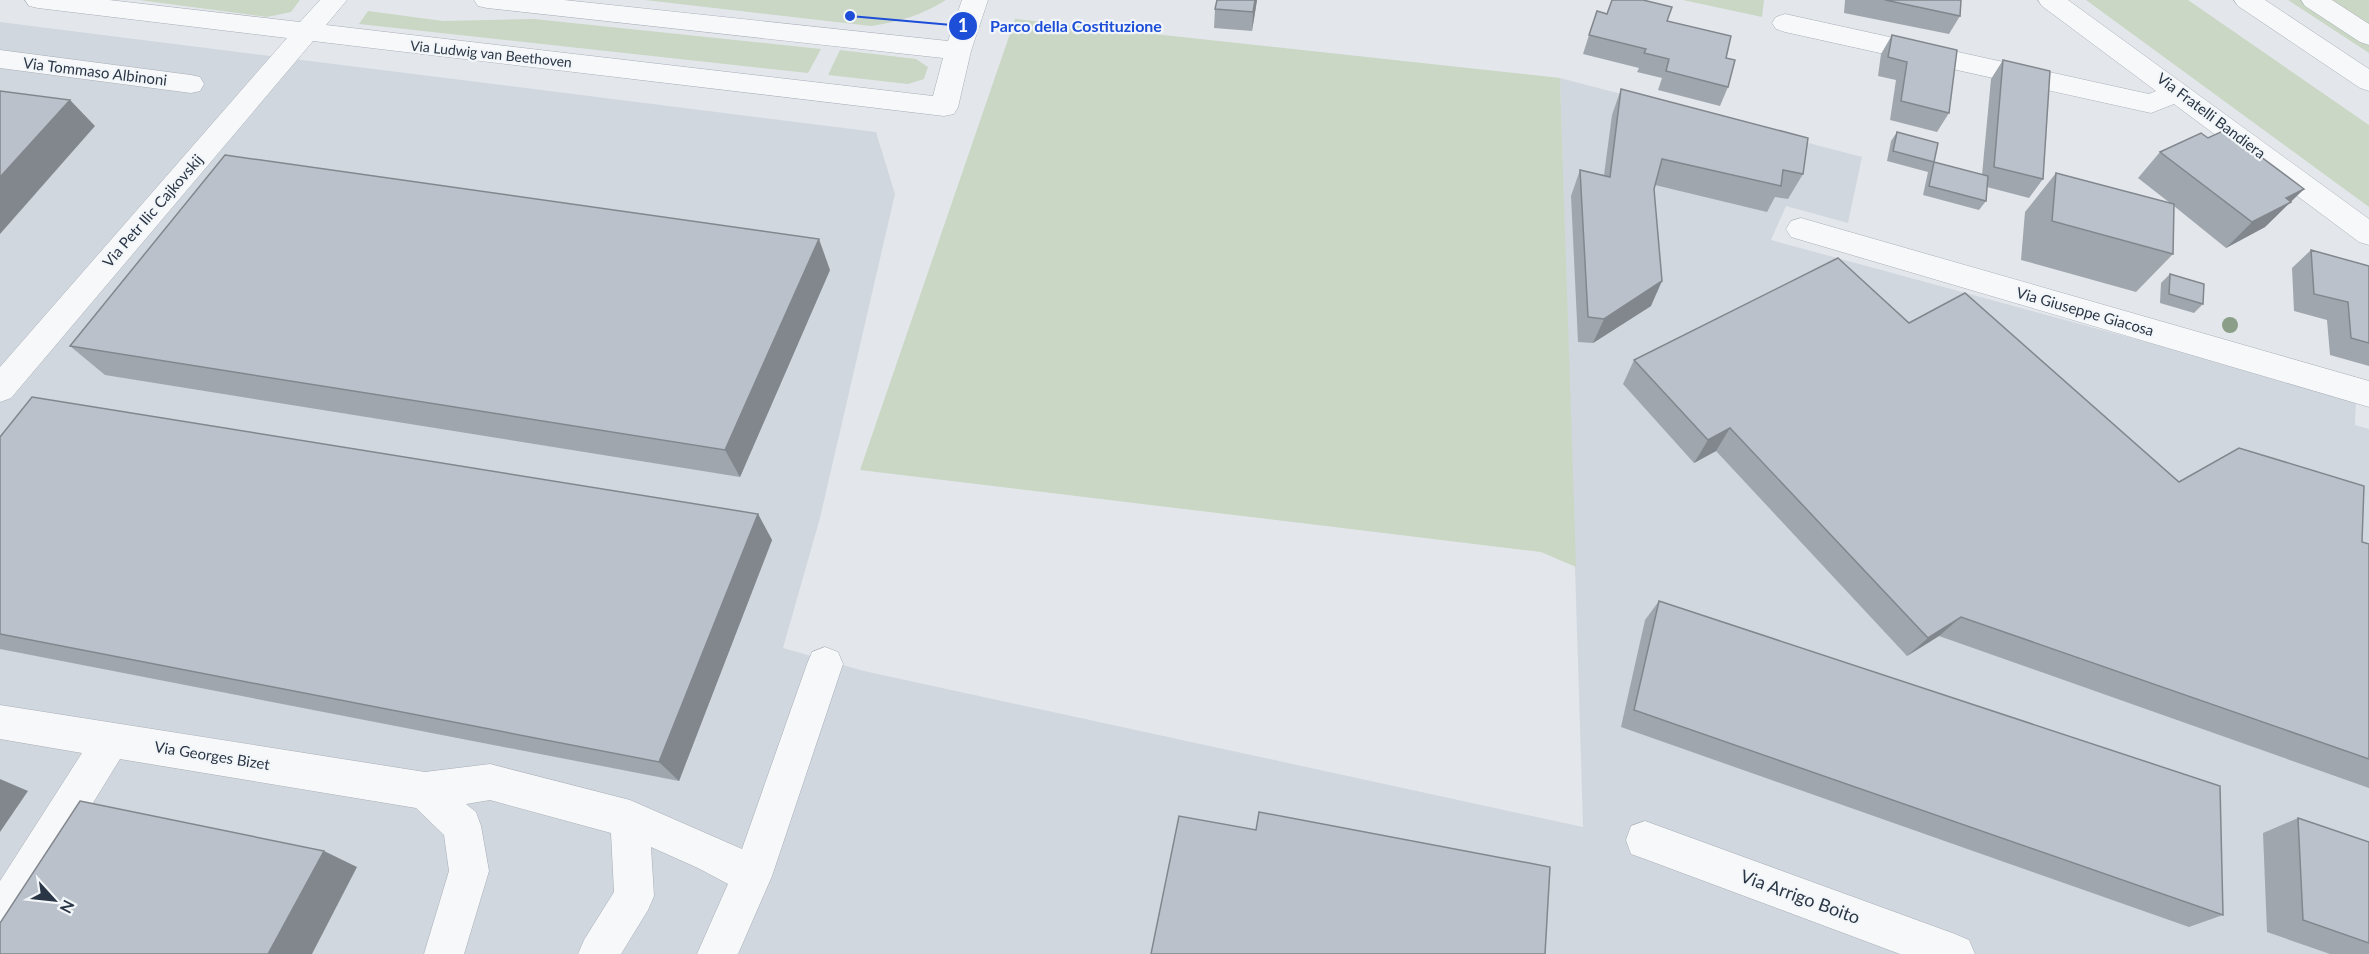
<svg xmlns="http://www.w3.org/2000/svg" width="2369" height="954" viewBox="0 0 2369 954" font-family="Lato,sans-serif">
<style>
.built{fill:#d1d7de}
.green{fill:#cad7c4}
.lines{fill:none;stroke-linecap:round;stroke-linejoin:round}
.minor-casing{stroke:#a8aeb7;stroke-width:1}
.minor{fill:#f7f8fa;fill-rule:evenodd}
.tree{fill:#8a9e88}
.wall{fill:#a0a6ae}
.shaded-wall{fill:#82878d}
.building{fill:#bac1ca;stroke:#82878d;stroke-width:1.5}
.labels{text-anchor:middle;stroke-width:4.5;stroke-linejoin:round;paint-order:stroke}
.far-street-label{font-size:14px;fill:#2a3646;stroke:#f3f6f9}
.street-label{font-size:15px;fill:#2a3646;stroke:#f3f6f9}
.near-street-label{font-size:18px;fill:#2a3646;stroke:#f3f6f9}
.leader{fill:none;stroke:#1d4ed8;stroke-width:2}
.callout-dot{fill:#1d4ed8;stroke:#f3f6f9;stroke-width:2}
.mark-label{font-size:18px;text-anchor:middle;font-weight:bold;fill:#fff}
.callout-label{font-size:16px;text-anchor:middle;font-weight:bold;fill:#1d4ed8;stroke:#f3f6f9;stroke-width:4.5;stroke-linejoin:round;paint-order:stroke}
</style>
<rect width="100%" height="100%" fill="#e3e7ec"/>
<path class="built" d="M 0,22 L 876,132 L 895,194 L 820,518 L 783,648 L 864,671 L 1583,827 L 1560,78 L 1862,157 L 1848,223 L 1786,206 L 1771,240 L 2356,399 L 2355,425 L 2369,429 L 2369,954 L 0,954 Z"/>
<g class="green">
<path d="M 139,0 L 300,0 L 291,12 L 267,17 Z"/>
<path d="M 645,0 L 946,0 C 922,15 899,22 871,26 Z"/>
<path d="M 1683,0 L 1764,0 L 1762,17 Z"/>
<path d="M 2086,0 L 2188,0 L 2369,125 L 2369,207 Z"/>
<path d="M 2288,0 L 2369,0 L 2369,53 Z"/>
<path d="M 368,11 L 443,21 L 534,19 L 821,49 L 808,73 L 359,24 Z"/>
<path d="M 1015,19 L 1560,78 L 1576,567 L 1541,552 L 860,470 Z"/>
<path d="M 840,50 L 916,59 L 928,67 L 924,79 L 908,84 L 828,75 Z"/>
</g>
<g class="lines">
<g class="minor-casing">
<g id="minor">
<path d="M 25,0 L 109,0 L 300,22 L 320,0 L 347,0 L 326,25 L 933,96 L 943,58 L 487,8 L 478,6 L 474,0 L 564,0 L 948,41 L 962,0 L 988,0 L 971,51 L 958,107 L 954,114 L 944,116 L 313,41 L 11,398 L 0,402 L 0,367 L 287,38 L 38,8 L 29,6 Z"/>
<path d="M 2038,0 L 2068,0 L 2369,219 L 2369,245 L 2359,242 L 2174,104 L 2151,113 L 1785,32 L 1776,29 L 1772,23 L 1776,17 L 1785,14 L 2149,94 L 2156,91 L 2042,6 Z"/>
<path d="M 2234,0 L 2265,0 L 2369,69 L 2369,91 L 2360,88 L 2238,6 Z"/>
<path d="M 2301,0 L 2332,0 L 2369,24 L 2369,45 L 2360,42 L 2305,6 Z"/>
<path d="M 0,50 L 191,75 L 200,77 L 204,84 L 200,91 L 191,93 L 0,68 Z"/>
<path d="M 1801,218 L 2369,381 L 2369,407 L 1791,237 L 1786,229 L 1791,221 Z"/>
<path d="M 825,647 L 838,652 L 843,664 L 772,876 L 738,954 L 697,954 L 728,884 L 698,868 L 651,847 L 654,896 L 648,910 L 621,954 L 578,954 L 584,940 L 614,892 L 611,833 L 490,800 L 466,804 L 476,812 L 481,826 L 489,871 L 464,954 L 424,954 L 449,871 L 444,835 L 416,808 L 120,759 L 14,931 L 0,937 L 0,881 L 82,753 L 0,739 L 0,705 L 425,772 L 490,764 L 630,800 L 742,849 L 807,664 L 812,652 Z"/>
<path d="M 1645,821 L 1955,934 L 1969,940 L 1975,954 L 1900,954 L 1645,859 L 1631,854 L 1626,840 L 1631,826 Z"/>
</g>
</g>
<use href="#minor" class="minor"/>
</g>
<circle class="tree" cx="2230" cy="325" r="8"/>
<g class="wall">
<path d="M 1217,0 L 1257,0 L 1252,31 L 1214,28 L 1215,9 Z"/>
<path d="M 1845,0 L 1961,0 L 1960,16 L 1949,34 L 1844,13 Z"/>
<path d="M 1607,14 L 1667,21 L 1726,58 L 1728,87 L 1720,106 L 1658,90 L 1662,78 L 1637,72 L 1639,68 L 1583,54 L 1589,35 Z"/>
<path d="M 1892,35 L 1949,113 L 1937,132 L 1890,120 L 1896,80 L 1878,76 L 1881,54 Z"/>
<path d="M 2003,60 L 2043,179 L 2029,198 L 1987,187 L 1986,201 L 1979,210 L 1923,195 L 1928,172 L 1887,161 L 1891,141 L 1897,132 L 1934,162 L 1982,175 L 1991,79 Z"/>
<path d="M 1621,89 L 1803,174 L 1788,199 L 1775,197 L 1767,212 L 1655,185 L 1654,189 L 1651,306 L 1593,343 L 1578,342 L 1571,196 L 1580,170 L 1604,175 L 1612,115 Z"/>
<path d="M 2208,138 L 2304,189 L 2265,227 L 2226,248 L 2174,206 L 2173,254 L 2136,292 L 2021,260 L 2025,212 L 2056,173 L 2170,203 L 2138,178 L 2160,152 Z"/>
<path d="M 2311,250 L 2369,266 L 2369,366 L 2330,355 L 2327,320 L 2294,311 L 2292,268 Z"/>
<path d="M 830,270 L 740,477 L 105,375 L 70,346 Z"/>
<path d="M 2170,274 L 2203,304 L 2194,313 L 2160,303 L 2161,283 Z"/>
<path d="M 1909,323 L 2179,482 L 2369,544 L 2369,788 L 1939,636 L 1907,656 L 1716,451 L 1694,463 L 1623,384 L 1634,360 Z"/>
<path d="M 0,437 L 758,514 L 772,540 L 679,781 L 0,649 Z"/>
<path d="M 1659,601 L 2223,915 L 2189,927 L 1621,727 L 1645,620 Z"/>
<path d="M 2298,818 L 2369,842 L 2369,954 L 2330,954 L 2267,932 L 2263,833 Z"/>
</g>
<g class="shaded-wall">
<path d="M 1255,0 L 1257,0 L 1252,31 L 1253,12 Z"/>
<path d="M 70,100 L 95,126 L 0,234 L 0,177 Z"/>
<path d="M 2304,189 L 2265,227 L 2226,248 L 2252,222 L 2286,198 Z"/>
<path d="M 819,239 L 830,270 L 740,477 L 725,450 Z"/>
<path d="M 1662,281 L 1651,306 L 1593,343 L 1604,319 Z"/>
<path d="M 1730,428 L 1716,451 L 1694,463 L 1708,440 Z"/>
<path d="M 758,514 L 772,540 L 679,781 L 659,762 Z"/>
<path d="M 1961,617 L 1939,636 L 1907,656 L 1928,638 Z"/>
<path d="M 0,779 L 28,791 L 0,832 Z"/>
<path d="M 324,851 L 357,867 L 312,954 L 268,954 Z"/>
</g>
<g class="building">
<path d="M 1217,0 L 1255,0 L 1253,12 L 1215,9 Z"/>
<path d="M 1612,0 L 1643,0 L 1672,7 L 1667,21 L 1731,36 L 1726,58 L 1735,60 L 1728,87 L 1666,71 L 1669,59 L 1644,53 L 1646,49 L 1589,35 L 1597,11 L 1607,14 Z"/>
<path d="M 1885,0 L 1961,0 L 1960,16 Z"/>
<path d="M 1892,35 L 1957,50 L 1949,113 L 1901,101 L 1907,62 L 1888,57 Z"/>
<path d="M 2003,60 L 2050,71 L 2043,179 L 1994,167 Z"/>
<path d="M 1621,89 L 1808,138 L 1803,174 L 1783,170 L 1781,186 L 1662,159 L 1654,189 L 1662,281 L 1604,319 L 1588,317 L 1580,170 L 1610,177 Z"/>
<path d="M 0,91 L 70,100 L 0,177 Z"/>
<path d="M 2225,130 L 2304,189 L 2286,198 L 2291,202 L 2252,222 L 2160,152 L 2201,133 L 2208,138 Z"/>
<path d="M 1897,132 L 1938,143 L 1934,162 L 1893,151 Z"/>
<path d="M 225,155 L 819,239 L 725,450 L 70,346 Z"/>
<path d="M 1934,162 L 1988,176 L 1986,201 L 1929,186 Z"/>
<path d="M 2056,173 L 2174,204 L 2173,254 L 2052,221 Z"/>
<path d="M 2311,250 L 2369,266 L 2369,343 L 2351,338 L 2348,302 L 2314,294 Z"/>
<path d="M 1838,258 L 1909,323 L 1965,293 L 2179,482 L 2239,448 L 2364,486 L 2362,542 L 2369,544 L 2369,759 L 1961,617 L 1928,638 L 1730,428 L 1708,440 L 1634,360 Z"/>
<path d="M 2170,274 L 2204,284 L 2203,304 L 2169,294 Z"/>
<path d="M 32,397 L 758,514 L 659,762 L 0,634 L 0,437 Z"/>
<path d="M 1659,601 L 2220,786 L 2223,915 L 1634,710 Z"/>
<path d="M 80,801 L 324,851 L 268,954 L 0,954 L 0,923 Z"/>
<path d="M 1259,812 L 1550,867 L 1545,954 L 1151,954 L 1179,816 L 1256,830 Z"/>
<path d="M 2298,818 L 2369,842 L 2369,943 L 2303,920 Z"/>
</g>
<g class="labels">
<g class="far-street-label">
<text transform="translate(491 54) rotate(6)" y="5">Via Ludwig van Beethoven</text>
</g>
<g class="street-label">
<text transform="translate(95 72) rotate(7)" y="5">Via Tommaso Albinoni</text>
<text transform="translate(2211 116) rotate(37)" y="5">Via Fratelli Bandiera</text>
<text transform="translate(153 211) rotate(-49)" y="5">Via Petr Ilic Cajkovskij</text>
<text transform="translate(2085 312) rotate(16)" y="5">Via Giuseppe Giacosa</text>
<text transform="translate(212 756) rotate(9)" y="5">Via Georges Bizet</text>
</g>
<g class="near-street-label">
<text transform="translate(1800 897) rotate(20)" y="6">Via Arrigo Boito</text>
</g>
</g>
<path class="leader" d="M850 16L963 26"/>
<g class="callout-dot">
<circle cx="850" cy="16" r="6"/>
<circle cx="963" cy="26" r="15"/>
</g>
<g class="mark-label">
<text x="963" y="32">1</text>
</g>
<g class="callout-label">
<text x="1076" y="32">Parco della Costituzione</text>
</g>
<g transform="translate(54 900) rotate(117)" stroke="#f3f6f9" stroke-width="4.5" paint-order="stroke">
<path d="M0-4.5L10 22L0 15L-10 22Z" fill="#2a3646"/>
<text y="-9" font-size="16" font-weight="bold" text-anchor="middle" fill="#2a3646">N</text>
</g>
</svg>
